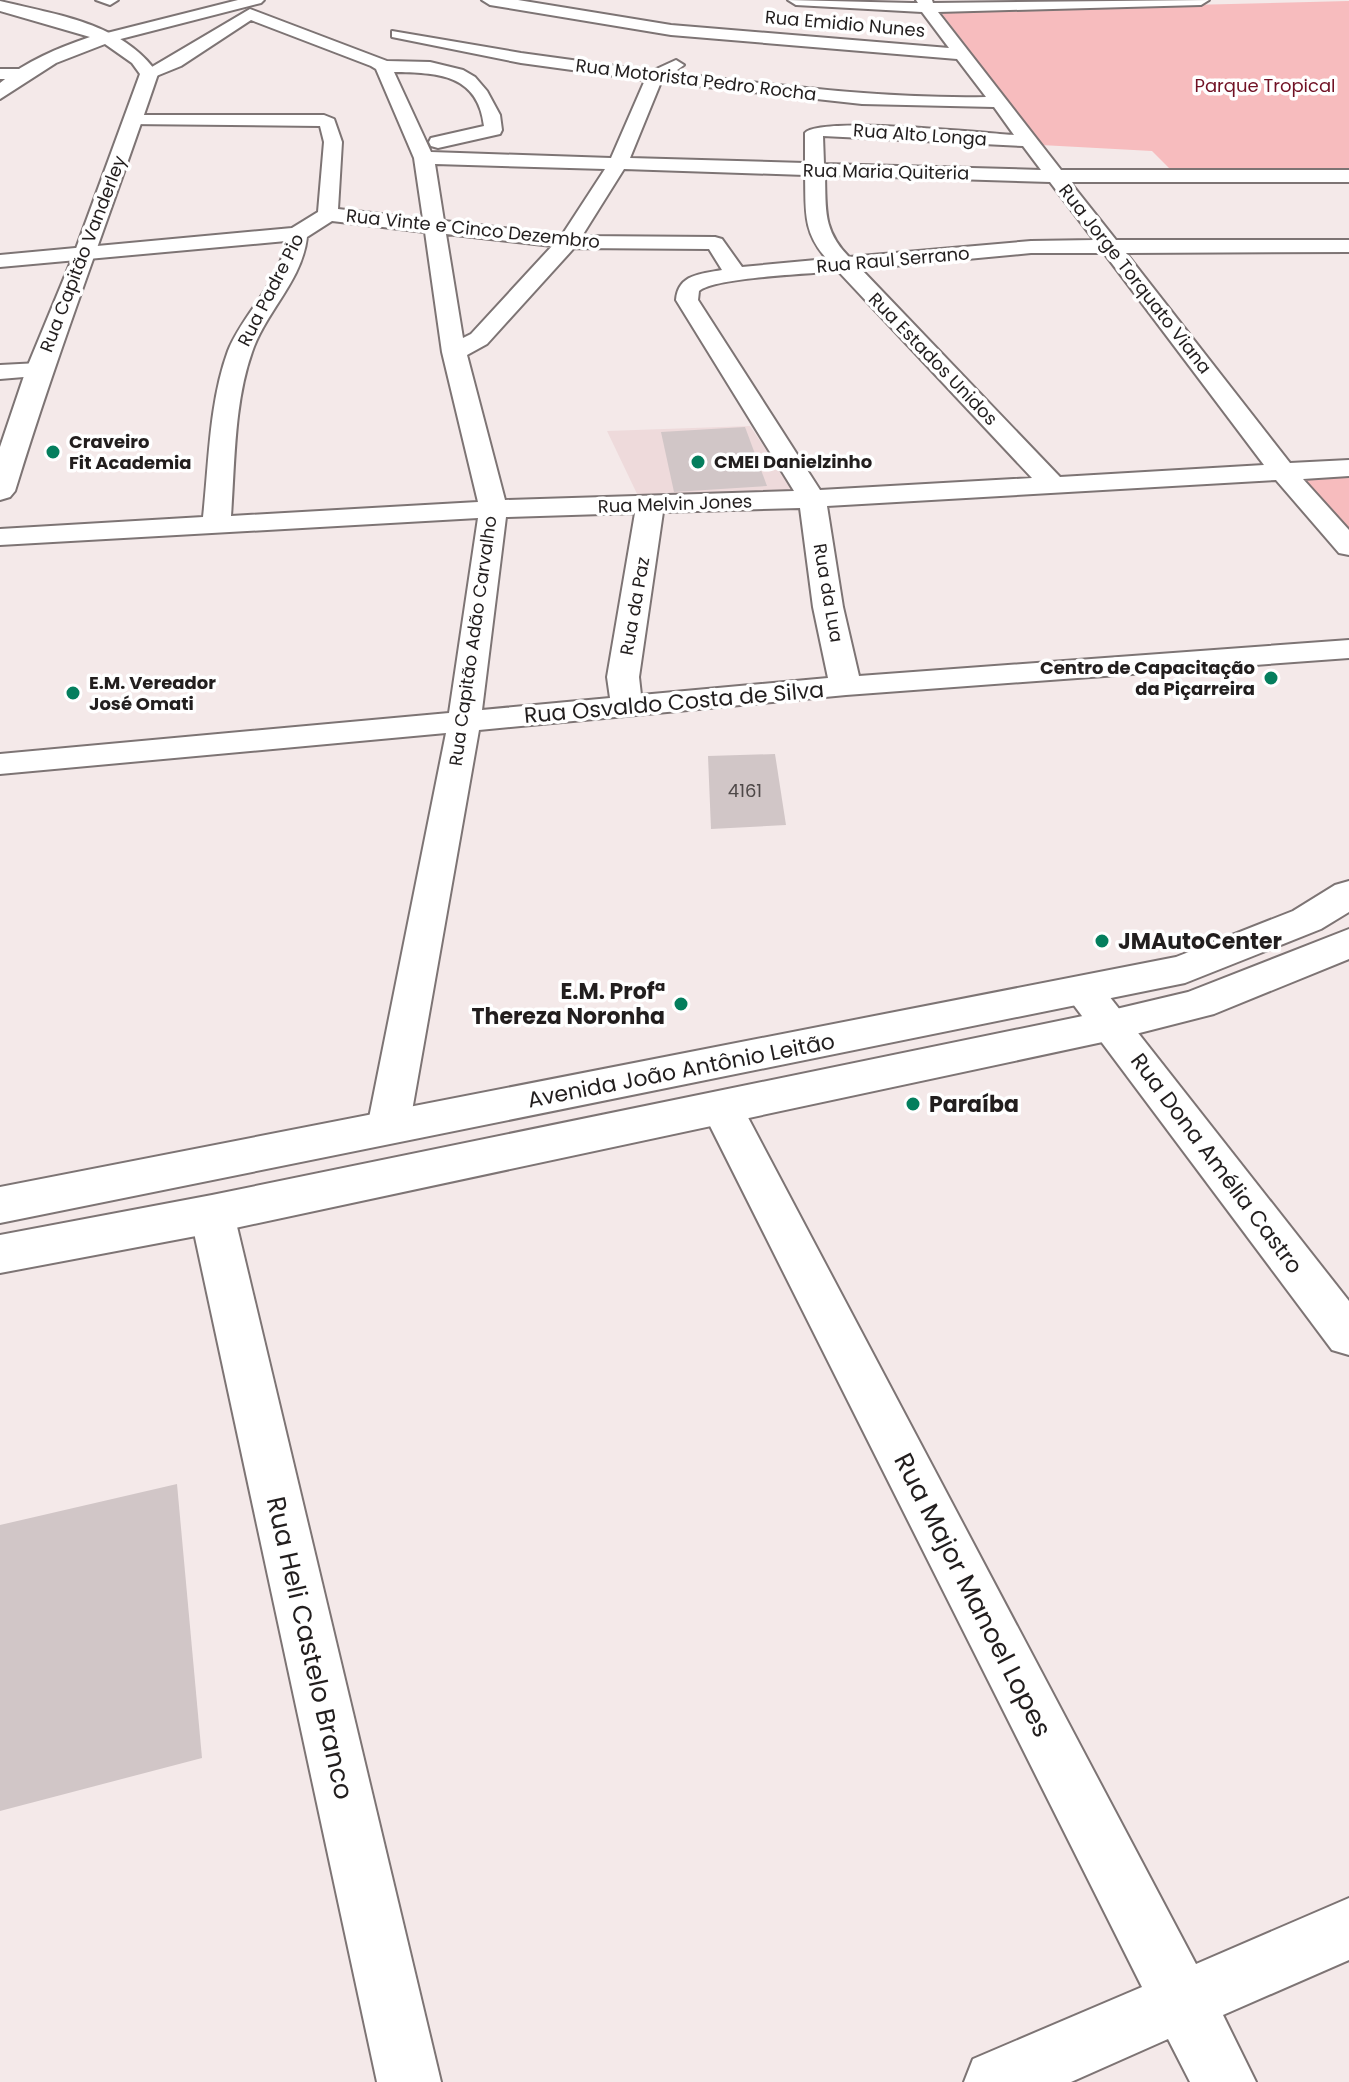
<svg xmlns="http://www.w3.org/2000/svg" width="1349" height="2082" viewBox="0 0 1349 2082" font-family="Poppins,sans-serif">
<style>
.built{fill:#eedadb}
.green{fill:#f7bcbe}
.building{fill:#d1c6c7}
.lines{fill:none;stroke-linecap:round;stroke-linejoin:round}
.minor-casing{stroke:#7d7474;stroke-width:4}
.tertiary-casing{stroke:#7d7474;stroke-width:4}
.secondary-casing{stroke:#7d7474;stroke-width:4}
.minor{fill:#fff;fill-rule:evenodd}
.tertiary{fill:#fff;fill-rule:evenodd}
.secondary{fill:#fff;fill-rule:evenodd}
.poi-dot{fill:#047e5d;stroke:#fff;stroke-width:3}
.labels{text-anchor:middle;stroke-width:7;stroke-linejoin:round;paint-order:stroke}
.far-street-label{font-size:18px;fill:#221e1e;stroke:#fff}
.far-park-label{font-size:18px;fill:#711225;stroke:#fff}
.far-poi-label{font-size:18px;font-weight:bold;fill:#221e1e;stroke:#fff;text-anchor:start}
.number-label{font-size:18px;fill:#4e4848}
.street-label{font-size:22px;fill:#221e1e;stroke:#fff}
.poi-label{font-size:22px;font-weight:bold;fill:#221e1e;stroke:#fff;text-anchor:start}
.near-street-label{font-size:26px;fill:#221e1e;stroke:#fff}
</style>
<rect width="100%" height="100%" fill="#f4e9e9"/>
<path class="built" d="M 750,426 L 796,494 L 639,498 L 607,431 Z"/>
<g class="green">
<path d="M 1349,1 L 1349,171 L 1171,170 L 1152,151 L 1041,145 L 940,11 Z"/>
<path d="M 1349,474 L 1349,530 L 1302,476 Z"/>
</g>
<g class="building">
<path d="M 745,427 L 767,486 L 674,492 L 661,432 Z"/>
<path d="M 775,754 L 786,825 L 711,829 L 708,756 Z"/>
<path d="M 177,1484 L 202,1758 L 0,1811 L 0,1525 Z"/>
</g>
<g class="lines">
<g class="minor-casing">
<g id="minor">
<path d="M 96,0 L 118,0 L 110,5 Z"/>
<path d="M 238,0 L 264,0 L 261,3 L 105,43 L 97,38 L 99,35 Z"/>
<path d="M 482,0 L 518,0 L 671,25 L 949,48 L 922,12 L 796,5 L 788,0 L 912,3 L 918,3 L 916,0 L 932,0 L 933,3 L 1209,0 L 1201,5 L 938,12 L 1061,170 L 1349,170 L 1349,182 L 1070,182 L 1116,240 L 1349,240 L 1349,252 L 1126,253 L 1290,463 L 1349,460 L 1349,476 L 1303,479 L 1349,530 L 1349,555 L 1339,553 L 1276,480 L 827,506 L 843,607 L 859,676 L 1349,640 L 1349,658 L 846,695 L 479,730 L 409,1128 L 403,1139 L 388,1143 L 373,1139 L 367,1128 L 446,733 L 0,774 L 0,754 L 449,713 L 478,518 L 0,545 L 0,529 L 203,517 C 209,463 209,403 228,351 C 243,313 280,283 286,241 L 0,267 L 0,255 L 292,228 L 318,212 L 324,142 L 320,126 L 127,124 L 124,120 L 133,115 L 324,115 L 334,119 L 342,142 L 338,209 L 423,219 L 414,158 L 376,69 L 371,66 L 251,20 L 181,66 L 149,79 L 140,74 L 250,9 L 387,61 L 430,62 L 463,70 L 475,77 L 487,91 L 500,115 L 502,130 L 500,134 L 438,148 L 431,146 L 429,142 L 431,138 L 484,126 C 478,73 436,73 394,72 L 431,152 L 611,158 L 645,80 L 521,63 L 392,37 L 392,31 L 521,53 L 652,71 L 676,60 L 684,65 L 673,73 C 777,85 881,99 986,97 L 957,59 L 671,35 L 490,5 ZM 661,82 L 862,104 L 994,107 L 1014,135 C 983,133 819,116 805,133 L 805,163 L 630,158 ZM 823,136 L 1023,146 L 1041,170 L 824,164 ZM 435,164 L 605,169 L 562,235 L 444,221 ZM 624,169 L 805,175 C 806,209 802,232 827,259 L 742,267 L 722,239 L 715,237 L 582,236 ZM 825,175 L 1050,182 L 1094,240 L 1031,241 L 849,257 C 823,230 826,211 825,175 ZM 332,221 L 425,232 L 442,352 L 478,502 L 231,516 C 235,462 234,403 252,352 C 266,311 302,281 307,237 ZM 446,234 L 552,246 L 471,334 L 463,338 ZM 574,248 L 709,249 L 722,270 C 701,274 678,274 676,300 L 794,491 L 505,500 L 467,355 L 487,344 ZM 1031,253 L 1104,253 L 1264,465 L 1060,477 L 861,269 ZM 838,271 L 1032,478 L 820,490 L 698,300 L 699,291 C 715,277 812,274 838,271 ZM 800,508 L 813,607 L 828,678 L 641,695 L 639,677 L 663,512 ZM 635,513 L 607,677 L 610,698 L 482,710 L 506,517 Z"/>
<path d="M 0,69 L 21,69 L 30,74 L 21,79 L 0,79 Z"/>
<path d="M 39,363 L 48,365 L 51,370 L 48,375 L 0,379 L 0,365 Z"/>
<path d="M 1084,978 L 1098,982 L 1349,1301 L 1349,1355 L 1332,1350 L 1070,1000 L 1065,991 L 1070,982 Z"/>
<path d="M 722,1093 L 737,1097 L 743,1108 L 1196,1964 L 1349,1898 L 1349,1960 L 1223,2015 L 1256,2082 L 1190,2082 L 1168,2039 L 1071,2082 L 964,2082 L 973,2059 L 1142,1987 L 701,1108 L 707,1097 Z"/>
<path d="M 212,1197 L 228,1202 L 234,1214 L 441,2082 L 377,2082 L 190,1214 L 196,1202 Z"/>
</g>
</g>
<g class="tertiary-casing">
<path id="tertiary" d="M 0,1 C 57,15 123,23 158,74 C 111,213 58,350 15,491 L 10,497 L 0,500 L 0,447 L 26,370 L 74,254 L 140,74 L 132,63 L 105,44 L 56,63 L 0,99 L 0,83 C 26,61 58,48 90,37 L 0,11 Z"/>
</g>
<g class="secondary-casing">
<g id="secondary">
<path d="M 1349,881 L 1349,912 L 1321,929 L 1185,983 L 0,1223 L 0,1187 L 1176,957 L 1293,911 L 1335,885 Z"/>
<path d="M 1349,929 L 1349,959 L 1214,1014 L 1112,1040 L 212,1233 L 0,1273 L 0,1235 L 212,1195 L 1112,1010 L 1188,992 Z"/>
</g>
</g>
<use href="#minor" class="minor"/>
<use href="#tertiary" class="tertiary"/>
<use href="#secondary" class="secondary"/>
</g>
<g class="poi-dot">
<circle cx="53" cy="452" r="8"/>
<circle cx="698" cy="462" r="8"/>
<circle cx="1271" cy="678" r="8"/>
<circle cx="73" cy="693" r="8"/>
<circle cx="1102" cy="941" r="8"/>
<circle cx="681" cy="1004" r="8"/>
<circle cx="913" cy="1104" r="8"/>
</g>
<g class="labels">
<g class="far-street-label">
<text transform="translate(845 24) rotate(5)" y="6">Rua Emidio Nunes</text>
<text transform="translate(696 80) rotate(7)" y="6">Rua Motorista Pedro Rocha</text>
<text transform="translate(920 135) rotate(4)" y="6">Rua Alto Longa</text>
<text transform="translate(886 172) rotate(1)" y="6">Rua Maria Quiteria</text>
<text transform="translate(473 229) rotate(6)" y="6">Rua Vinte e Cinco Dezembro</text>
<text transform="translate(83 254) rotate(-69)" y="6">Rua Capitão Vanderley</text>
<text transform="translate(893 260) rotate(-5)" y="6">Rua Raul Serrano</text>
<text transform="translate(1135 279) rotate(52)" y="6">Rua Jorge Torquato Viana</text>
<text transform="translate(271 290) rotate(-63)" y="6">Rua Padre Pio</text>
<text transform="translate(933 359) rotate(46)" y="6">Rua Estados Unidos</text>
<text transform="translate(675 504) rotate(-2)" y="6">Rua Melvin Jones</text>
<text transform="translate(828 593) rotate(80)" y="6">Rua da Lua</text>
<text transform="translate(635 606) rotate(-80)" y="6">Rua da Paz</text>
<text transform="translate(473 641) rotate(-82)" y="6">Rua Capitão Adão Carvalho</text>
</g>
<g class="far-park-label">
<text x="1265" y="92">Parque Tropical</text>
</g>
<g class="far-poi-label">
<text x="69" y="448">Craveiro<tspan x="69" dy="21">Fit Academia</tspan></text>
<text x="714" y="468">CMEI Danielzinho</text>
<text x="1255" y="674" text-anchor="end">Centro de Capacitação<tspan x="1255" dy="21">da Piçarreira</tspan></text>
<text x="89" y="689">E.M. Vereador<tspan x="89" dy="21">José Omati</tspan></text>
</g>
<g class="number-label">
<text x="745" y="797">4161</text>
</g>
<g class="street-label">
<text transform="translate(674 702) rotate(-5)" y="8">Rua Osvaldo Costa de Silva</text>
<text transform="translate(681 1070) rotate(-11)" y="8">Avenida João Antônio Leitão</text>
<text transform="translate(1217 1163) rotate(53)" y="8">Rua Dona Amélia Castro</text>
</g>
<g class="poi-label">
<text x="1118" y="949">JMAutoCenter</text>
<text x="665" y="999" text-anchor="end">E.M. Profª<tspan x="665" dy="25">Thereza Noronha</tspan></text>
<text x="929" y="1112">Paraíba</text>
</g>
<g class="near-street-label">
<text transform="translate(973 1595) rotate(63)" y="9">Rua Major Manoel Lopes</text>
<text transform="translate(310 1648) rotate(77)" y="9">Rua Heli Castelo Branco</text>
</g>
</g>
</svg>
